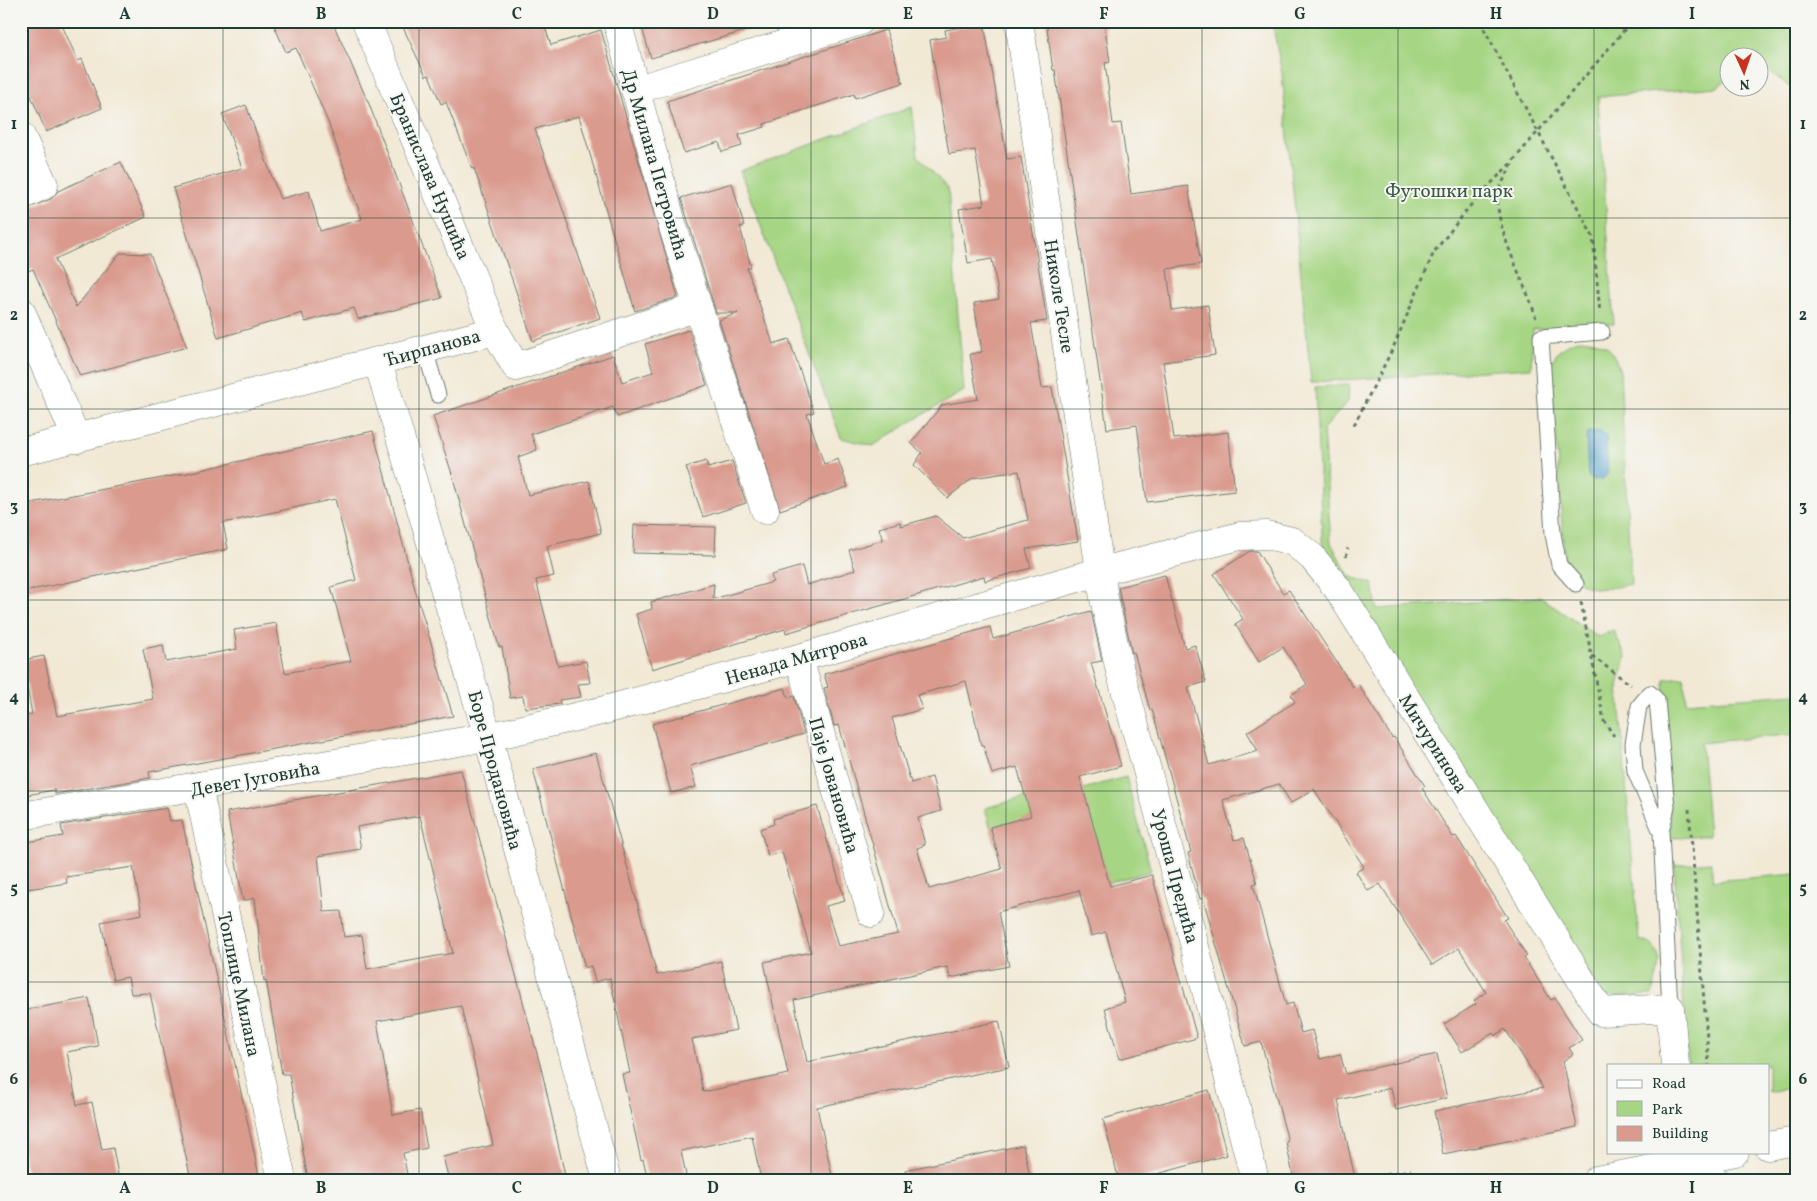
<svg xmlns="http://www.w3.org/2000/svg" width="1817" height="1201" viewBox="0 0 1817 1201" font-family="Vollkorn,serif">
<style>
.green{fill:#a6d583;stroke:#62895c}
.water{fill:#54a2cd;stroke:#3a7080}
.building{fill:#da9a8e;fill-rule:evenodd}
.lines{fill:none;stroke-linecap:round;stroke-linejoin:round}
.service-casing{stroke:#69796c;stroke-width:17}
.minor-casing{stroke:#69796c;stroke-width:29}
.tertiary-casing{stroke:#69796c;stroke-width:29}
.path{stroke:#69796c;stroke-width:3;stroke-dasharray:4 4;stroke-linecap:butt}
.service{stroke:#fff;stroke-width:15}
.minor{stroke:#fff;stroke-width:28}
.tertiary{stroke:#fff;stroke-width:28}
.grid{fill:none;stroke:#1f3d34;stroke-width:1;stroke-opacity:0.55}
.labels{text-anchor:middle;stroke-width:4;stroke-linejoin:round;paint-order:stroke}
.street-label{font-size:19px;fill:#1f3d34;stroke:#f6f6f2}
.park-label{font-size:19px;fill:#3a5b44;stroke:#f6f6f2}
.neatline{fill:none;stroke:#1f3d34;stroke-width:2}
.grid-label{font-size:16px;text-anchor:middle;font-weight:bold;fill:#1f3d34}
</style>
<rect width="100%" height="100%" fill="#f6f6f2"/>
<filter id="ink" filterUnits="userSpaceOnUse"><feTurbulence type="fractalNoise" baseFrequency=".02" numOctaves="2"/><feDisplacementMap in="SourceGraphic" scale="10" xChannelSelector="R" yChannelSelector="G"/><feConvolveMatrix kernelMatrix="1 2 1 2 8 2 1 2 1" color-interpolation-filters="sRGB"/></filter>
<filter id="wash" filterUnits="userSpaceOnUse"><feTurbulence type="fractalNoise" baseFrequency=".0096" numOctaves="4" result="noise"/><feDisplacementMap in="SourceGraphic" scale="20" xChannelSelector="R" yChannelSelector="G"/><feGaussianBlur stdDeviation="1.12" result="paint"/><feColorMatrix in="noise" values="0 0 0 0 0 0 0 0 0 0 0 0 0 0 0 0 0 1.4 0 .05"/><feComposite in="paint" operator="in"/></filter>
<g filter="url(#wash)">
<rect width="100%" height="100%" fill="#f2e9d5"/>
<g class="green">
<path d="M 1272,21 L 1796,21 L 1796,92 L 1760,64 L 1760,58 L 1730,58 L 1729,77 L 1718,87 L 1598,97 L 1614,324 L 1533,329 L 1531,368 L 1311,382 L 1282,74 Z"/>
<path d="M 912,107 L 918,156 L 948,189 L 964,391 L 917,418 L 873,446 L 841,438 L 740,171 Z"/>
<path d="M 1580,339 C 1605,341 1612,346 1620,371 L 1631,584 C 1602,590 1585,594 1565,568 L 1551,364 C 1557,350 1565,344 1580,339 Z"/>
<path d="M 1349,385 L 1348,402 L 1323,429 L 1331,543 L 1349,576 L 1373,584 L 1377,609 L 1540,597 L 1598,637 L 1613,630 L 1626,657 L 1618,686 L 1639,940 C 1670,946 1657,973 1652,995 L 1604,997 L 1323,556 L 1315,387 Z"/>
<path d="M 1684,677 L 1686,702 L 1796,694 L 1796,734 L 1701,743 L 1709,836 L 1670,838 L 1664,679 Z"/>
<path d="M 1126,777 L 1151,871 L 1013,908 L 985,808 L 1048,791 L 1051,798 Z"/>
<path d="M 1711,862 L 1713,881 L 1796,874 L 1796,1087 L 1768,1092 L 1768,1065 L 1688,1065 L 1674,865 Z"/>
</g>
<path class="water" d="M 1601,431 L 1606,435 L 1608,474 L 1603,479 L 1593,480 L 1588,476 L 1586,437 L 1588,432 Z"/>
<g id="blocks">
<g class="building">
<path d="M 21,21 L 60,21 L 78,61 L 82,59 L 102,108 L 46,132 L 21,72 Z"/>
<path d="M 272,21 L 332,21 L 369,104 L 442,298 L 358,319 L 354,308 L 305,322 L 302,313 L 218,338 L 173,188 L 242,168 L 222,114 L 246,105 L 280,199 L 309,191 L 320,231 L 362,219 L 328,122 L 296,48 L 286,52 Z"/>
<path d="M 400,21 L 543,21 L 551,45 L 601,30 L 678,297 L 635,311 L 579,116 L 535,129 L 600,318 L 533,341 L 474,168 L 472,169 L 446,102 L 441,104 L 429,75 L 426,76 Z"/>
<path d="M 640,21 L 758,21 L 759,27 L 651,58 Z"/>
<path d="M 1046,21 L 1104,21 L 1110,62 L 1105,63 L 1113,124 L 1121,123 L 1131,194 L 1188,186 L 1201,264 L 1167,269 L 1172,310 L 1208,305 L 1215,355 L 1163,362 L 1174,439 L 1228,432 L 1235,491 L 1147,502 L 1137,425 L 1107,429 L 1055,70 L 1053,70 Z"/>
<path d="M 984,23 L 1007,159 L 1021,157 L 1047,321 L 1031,323 L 1042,388 L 1052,387 L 1078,541 L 1026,549 L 1031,568 L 985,581 L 984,576 L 786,633 L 785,629 L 652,669 L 636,614 L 652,609 L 651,602 L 714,584 L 713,599 L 773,582 L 771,575 L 802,566 L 807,585 L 855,570 L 849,550 L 883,540 L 879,528 L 900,522 L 901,526 L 936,516 L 963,538 L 1028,520 L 1019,471 L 973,478 L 947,498 L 914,465 L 922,453 L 911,443 L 942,405 L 978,399 L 970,354 L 982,352 L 974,303 L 999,299 L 992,259 L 968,263 L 959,209 L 984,205 L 975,150 L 949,154 L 930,40 L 946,37 L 945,30 Z"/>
<path d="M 886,30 L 903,83 L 855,98 L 854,94 L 789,115 L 790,116 L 764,124 L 765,127 L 739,135 L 742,146 L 722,152 L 719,142 L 684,153 L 667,101 Z"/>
<path d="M 121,162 L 146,217 L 55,259 L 76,307 L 120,253 L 150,254 L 187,347 L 80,376 L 33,269 L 21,274 L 21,211 L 51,199 L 58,191 Z"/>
<path d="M 732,183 L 744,226 L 740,227 L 751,267 L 747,268 L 773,344 L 789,339 L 814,412 L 807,414 L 824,464 L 838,459 L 848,487 L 780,510 L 719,320 L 738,313 L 716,313 L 681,198 Z"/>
<path d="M 689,330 L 707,385 L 617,417 L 613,407 L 531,434 L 537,450 L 518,457 L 528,495 L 589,481 L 601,533 L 547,546 L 554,576 L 536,580 L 558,666 L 586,661 L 590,683 L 578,684 L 581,697 L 559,700 L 560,704 L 525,708 L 523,696 L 510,698 L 502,647 L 499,647 L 452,474 L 433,416 L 613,355 L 622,382 L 653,372 L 645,344 Z"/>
<path d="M 373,431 L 416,593 L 453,716 L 149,772 L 150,778 L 55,794 L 54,790 L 21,796 L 21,717 L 32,714 L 22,660 L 44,656 L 57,716 L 153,699 L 143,649 L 163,645 L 166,662 L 237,649 L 234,630 L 276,623 L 285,673 L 351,661 L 331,587 L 356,580 L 335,499 L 223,523 L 228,549 L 21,592 L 21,505 L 183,474 Z"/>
<path d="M 706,461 L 708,468 L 732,461 L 746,503 L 703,517 L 686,467 Z"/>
<path d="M 634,525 L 716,527 L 715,555 L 633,553 Z"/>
<path d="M 1250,551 L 1257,551 L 1283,593 L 1289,590 L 1353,687 L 1358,684 L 1392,738 L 1394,737 L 1425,786 L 1422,788 L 1453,837 L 1456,836 L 1508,918 L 1504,920 L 1527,956 L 1524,958 L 1551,1000 L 1555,998 L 1582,1040 L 1569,1048 L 1573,1054 L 1563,1061 L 1577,1127 L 1443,1154 L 1434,1111 L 1543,1088 L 1505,1029 L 1495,1036 L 1493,1033 L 1462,1052 L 1444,1024 L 1476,1004 L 1474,1001 L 1486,992 L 1459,948 L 1432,965 L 1380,884 L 1368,891 L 1356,872 L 1364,867 L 1314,789 L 1291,803 L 1279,784 L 1223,800 L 1234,840 L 1244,838 L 1257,883 L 1253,884 L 1286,1005 L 1293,1003 L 1301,1033 L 1312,1030 L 1320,1059 L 1340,1054 L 1346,1074 L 1437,1054 L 1447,1098 L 1396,1110 L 1391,1088 L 1338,1100 L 1354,1174 L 1326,1180 L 1294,1180 L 1286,1142 L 1288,1141 L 1261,1042 L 1245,1046 L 1203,898 L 1200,899 L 1188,853 L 1191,852 L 1152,709 L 1150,710 L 1134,652 L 1132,653 L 1118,587 L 1165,575 L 1185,648 L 1195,645 L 1206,682 L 1188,687 L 1209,765 L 1258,751 L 1247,732 L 1295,702 L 1291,695 L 1307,684 L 1283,647 L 1259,662 L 1235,624 L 1243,619 L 1214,574 Z"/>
<path d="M 1091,611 L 1102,661 L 1091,663 L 1121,766 L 1080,777 L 1110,886 L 1152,875 L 1197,1038 L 1119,1059 L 1105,1008 L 1125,1002 L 1106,932 L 1091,936 L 1079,890 L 998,912 L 1009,966 L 950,978 L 947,967 L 794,1000 L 807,1062 L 999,1021 L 1009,1067 L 817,1107 L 833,1180 L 761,1180 L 752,1136 L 681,1151 L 687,1180 L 648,1180 L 643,1159 L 641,1160 L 622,1074 L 630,1073 L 610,978 L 595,982 L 591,966 L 585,968 L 533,769 L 596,753 L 657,975 L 721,961 L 736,1030 L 692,1039 L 703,1092 L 788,1074 L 764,962 L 811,952 L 782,852 L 768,856 L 760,829 L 774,824 L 773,819 L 817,806 L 845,901 L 826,906 L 838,946 L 898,934 L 839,725 L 834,726 L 824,688 L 828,687 L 824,674 L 990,627 L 993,639 ZM 966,681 L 981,745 L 983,745 L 992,774 L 1017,767 L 1031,816 L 990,827 L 1002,869 L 929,889 L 917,848 L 925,845 L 918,818 L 941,811 L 932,777 L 911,783 L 892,718 L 922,709 L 917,695 Z"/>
<path d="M 785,688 L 788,698 L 794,696 L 804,734 L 690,766 L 696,787 L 671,793 L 652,724 Z"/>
<path d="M 461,770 L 543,1076 L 566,1180 L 449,1180 L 443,1157 L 493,1145 L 461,1006 L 377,1021 L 393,1115 L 420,1110 L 427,1148 L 403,1153 L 408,1180 L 308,1180 L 289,1074 L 282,1074 L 266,980 L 264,981 L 255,898 L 243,901 L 227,812 ZM 420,816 L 453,953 L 367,969 L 362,935 L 344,937 L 341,911 L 324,912 L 318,856 L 361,849 L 357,827 Z"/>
<path d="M 167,808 L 170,821 L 182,820 L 260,1180 L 191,1180 L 150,993 L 131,994 L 128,977 L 113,980 L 101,922 L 142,914 L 133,867 L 66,877 L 67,883 L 21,890 L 21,843 L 63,836 L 61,825 Z"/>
<path d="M 89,998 L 98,1046 L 67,1052 L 77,1105 L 92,1102 L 102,1150 L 113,1148 L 119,1180 L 28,1180 L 21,1144 L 21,1011 Z"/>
<path d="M 1209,1090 L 1227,1155 L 1135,1180 L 1119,1180 L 1103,1119 Z"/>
<path d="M 1023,1145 L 1031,1180 L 906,1180 L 905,1170 Z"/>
</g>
</g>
</g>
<g filter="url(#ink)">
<use href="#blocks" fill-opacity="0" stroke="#69796c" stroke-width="1"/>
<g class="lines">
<g class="service-casing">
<g id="service">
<path d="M 425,349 L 438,395"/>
<path d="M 1576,584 L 1559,565 L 1553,534 L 1541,337 L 1602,332"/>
<path d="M 1661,832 L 1635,771 L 1633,744 L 1639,706 L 1650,693 L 1657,700 L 1667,807 L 1661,832 L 1670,1008"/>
</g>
</g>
<g class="minor-casing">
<g id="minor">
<path d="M 366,21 L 495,331"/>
<path d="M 617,21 L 672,224 L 698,307"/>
<path d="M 1019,21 L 1104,598 L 1120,671 L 1189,924 L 1255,1180"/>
<path d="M 635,90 L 860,21"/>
<path d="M 21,136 L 44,185 L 21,196"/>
<path d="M 21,311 L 77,439"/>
<path d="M 378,362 L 488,737 L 607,1180"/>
<path d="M 21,452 L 495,331 L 516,367 L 698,307 L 765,510"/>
<path d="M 799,658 L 871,913"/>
<path d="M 198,787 L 282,1180"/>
<path d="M 21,816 L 488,737 L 601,711 L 799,658 L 1102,571 L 1240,536 L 1267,535 L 1292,541 L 1312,557 L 1338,589 L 1601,1012 L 1670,1008 L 1675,1065"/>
<path d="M 1699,1152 L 1714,1180"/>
</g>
</g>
<g class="tertiary-casing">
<g id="tertiary">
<path d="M 1768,1146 L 1796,1141"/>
<path d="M 1597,1180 L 1735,1152"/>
</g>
</g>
<g class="path">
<path d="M 1480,21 L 1593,237 L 1600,313"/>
<path d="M 1512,164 C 1508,173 1501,183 1499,192 C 1491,223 1527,285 1536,318"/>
<path d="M 1354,425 L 1393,348 L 1434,252 L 1474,201 L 1513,161 L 1632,21"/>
<path d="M 1346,557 L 1348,548"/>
<path d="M 1581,602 L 1604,721 L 1614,736"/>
<path d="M 1592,656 L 1631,685"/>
<path d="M 1689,809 L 1709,1065"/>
<path d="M 1755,1173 L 1757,1180"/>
<path d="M 1147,1177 L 1147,1180"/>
<path d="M 1355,1180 L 1411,1170"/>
</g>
<use href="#service" class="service"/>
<use href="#minor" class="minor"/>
<use href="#tertiary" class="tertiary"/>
</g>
</g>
<path class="grid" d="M 223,21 L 223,1180M 419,21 L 419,1180M 615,21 L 615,1180M 811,21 L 811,1180M 1006,21 L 1006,1180M 1202,21 L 1202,1180M 1398,21 L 1398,1180M 1594,21 L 1594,1180M 21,218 L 1796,218M 21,409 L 1796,409M 21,600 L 1796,600M 21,791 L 1796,791M 21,982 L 1796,982"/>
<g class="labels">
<g class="street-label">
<text transform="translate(656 164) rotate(74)" y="7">Др Милана Петровића</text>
<text transform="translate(431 176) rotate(67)" y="7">Бранислава Нушића</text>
<text transform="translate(1060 296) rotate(81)" y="7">Николе Тесле</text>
<text transform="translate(432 347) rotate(-15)" y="7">Ћирпанова</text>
<text transform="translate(796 658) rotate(-16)" y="7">Ненада Митрова</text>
<text transform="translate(1434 743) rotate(58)" y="7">Мичуринова</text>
<text transform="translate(496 770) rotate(75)" y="7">Боре Продановића</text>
<text transform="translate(255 778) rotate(-10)" y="7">Девет Југовића</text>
<text transform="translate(835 785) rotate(74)" y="7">Паје Јовановића</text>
<text transform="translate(1176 876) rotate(75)" y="7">Уроша Предића</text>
<text transform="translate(240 984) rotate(78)" y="7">Топлице Милана</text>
</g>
<g class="park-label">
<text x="1449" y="197">Футошки парк</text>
</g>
</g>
<rect width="1817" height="1201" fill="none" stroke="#f6f6f2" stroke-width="55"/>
<rect x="1607" y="1064" width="162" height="90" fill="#f6f6f2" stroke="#a0aca6"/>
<rect x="1617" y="1080" width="25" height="8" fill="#ffffff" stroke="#a0aca6"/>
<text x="1652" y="1088" font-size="15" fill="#1f3d34">Road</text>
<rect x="1617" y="1101" width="25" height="15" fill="#a6d583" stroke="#a0aca6"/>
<text x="1652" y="1114" font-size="15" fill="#1f3d34">Park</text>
<rect x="1617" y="1126" width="25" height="15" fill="#da9a8e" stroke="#a0aca6"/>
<text x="1652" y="1138" font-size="15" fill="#1f3d34">Building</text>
<g transform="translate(1744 72) rotate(177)"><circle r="24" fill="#f6f6f2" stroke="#a0aca6"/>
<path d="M0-4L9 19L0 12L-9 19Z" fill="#c8321e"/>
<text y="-8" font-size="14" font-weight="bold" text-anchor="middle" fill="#1f3d34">N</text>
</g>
<rect x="28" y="28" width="1762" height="1146" class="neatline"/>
<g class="grid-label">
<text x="125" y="19">A</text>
<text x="321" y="19">B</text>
<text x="517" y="19">C</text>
<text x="713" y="19">D</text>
<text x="908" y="19">E</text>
<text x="1104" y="19">F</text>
<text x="1300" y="19">G</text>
<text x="1496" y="19">H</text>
<text x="1692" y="19">I</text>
<text x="14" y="129">1</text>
<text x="1803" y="129">1</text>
<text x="14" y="320">2</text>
<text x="1803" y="320">2</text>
<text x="14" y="511">3</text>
<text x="1803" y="511">3</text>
<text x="14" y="702">4</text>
<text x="1803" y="702">4</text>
<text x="14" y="893">5</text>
<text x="1803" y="893">5</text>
<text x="14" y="1084">6</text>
<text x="1803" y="1084">6</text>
<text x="125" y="1193">A</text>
<text x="321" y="1193">B</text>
<text x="517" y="1193">C</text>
<text x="713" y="1193">D</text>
<text x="908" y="1193">E</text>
<text x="1104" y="1193">F</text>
<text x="1300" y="1193">G</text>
<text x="1496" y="1193">H</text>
<text x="1692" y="1193">I</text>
</g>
</svg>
